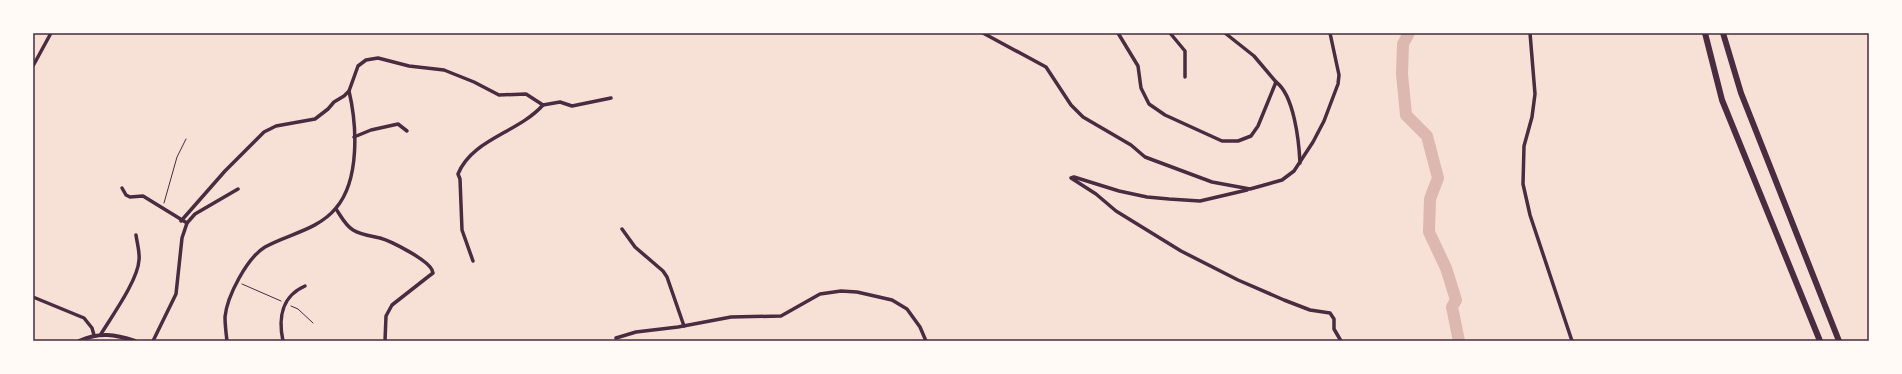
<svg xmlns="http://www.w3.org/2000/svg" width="1902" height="374" viewBox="0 0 1902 374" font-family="'Titillium Web',sans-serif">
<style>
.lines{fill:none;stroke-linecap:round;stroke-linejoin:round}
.river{stroke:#dcb8b0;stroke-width:12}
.path{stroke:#4a2c40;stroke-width:1}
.minor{stroke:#4a2c40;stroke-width:3.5}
.tertiary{stroke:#4a2c40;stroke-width:4}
.motorway{stroke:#4a2c40;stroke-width:6}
.neatline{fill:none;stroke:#4a2c40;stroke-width:1.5}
</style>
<rect width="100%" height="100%" fill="#f7e1d7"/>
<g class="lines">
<path class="river" d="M 1409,33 L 1403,44 L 1402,74 L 1406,115 L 1427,136 L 1438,178 L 1430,199 L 1429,232 L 1446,268 L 1456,300 L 1452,307 L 1459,341"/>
<g class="path">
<path d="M 164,203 L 177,157 L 186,139"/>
<path d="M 242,284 L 281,301"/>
<path d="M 291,306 L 298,309 L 313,323"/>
</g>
<g class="minor">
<path d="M 983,33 L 1046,67 L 1071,105 L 1083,117 L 1131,145 L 1145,157 L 1212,182 L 1250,189 L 1282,180 L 1294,171 L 1313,142 L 1324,121 L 1338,84 L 1339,75 L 1330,33"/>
<path d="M 1118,33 L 1138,66 L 1141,88 L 1149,104 L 1165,115 L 1222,141 L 1238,141 L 1251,136 L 1258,126 L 1276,82 C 1294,95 1299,141 1300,163"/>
<path d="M 1170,33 L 1185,51 L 1185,77"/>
<path d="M 1225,33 L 1254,56 L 1276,82"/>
<path d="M 1530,33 L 1535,94 L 1532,117 L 1524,146 L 1523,184 L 1530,215 L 1572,341"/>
<path d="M 33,66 L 51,33"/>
<path d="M 354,137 L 371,130 L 398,124 L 407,131"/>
<path d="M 122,188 L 126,195 L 130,197 L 143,196 L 187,223"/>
<path d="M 1247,190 L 1200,201 L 1169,199 L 1147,197 L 1119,191 L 1074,177 L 1071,178 L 1096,194 L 1116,211 L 1181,251 L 1238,280 L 1284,300 L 1310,310 L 1330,313 L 1334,319 L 1334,329 L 1341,341"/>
<path d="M 336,209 C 341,216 345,225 353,230 C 361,235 371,236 380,238 C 391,241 428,260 432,270 L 433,273 L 429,276 L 392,305 L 386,316 L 385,341"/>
<path d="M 181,221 L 225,171 L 264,132 L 276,126 L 315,119 L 328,109 L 334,102 L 344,96 L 349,91 L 358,66 L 366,60 L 378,58 L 409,66 L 444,70 L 474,82 L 499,95 L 526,94 L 543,105 L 560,102 L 572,106 L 611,98"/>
<path d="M 622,229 L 635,247 L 663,271 L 667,277 L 684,326"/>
<path d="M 473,261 L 462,230 L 460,179 L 458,174 C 472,139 518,133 543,105"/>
<path d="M 33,297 L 84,318 L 92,328 L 94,335"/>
<path d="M 101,334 C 112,316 138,280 139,260 C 140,252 137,243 136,235"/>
<path d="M 616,338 L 636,332 L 678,327 L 731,317 L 781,316 L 820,294 L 841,291 L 857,292 L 892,300 L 907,309 L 920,327 L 926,341"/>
<path d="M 153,341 L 176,294 L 182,238 L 187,223 L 195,214 L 238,189"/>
<path d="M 227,341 C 226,333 225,325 225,317 C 227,296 247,258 265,247 C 288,234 318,230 336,208 C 360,180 357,125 349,91"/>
<path d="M 283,341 C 278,318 282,296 305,286"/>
</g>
<path class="tertiary" d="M 79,341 C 99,332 115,334 135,341"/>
<g class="motorway">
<path d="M 1705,33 L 1722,100 L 1820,341"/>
<path d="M 1723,33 L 1741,93 L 1839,341"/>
</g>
</g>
<rect width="1902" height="374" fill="none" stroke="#fffaf5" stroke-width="68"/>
<rect x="34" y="34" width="1834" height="306" class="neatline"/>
</svg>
